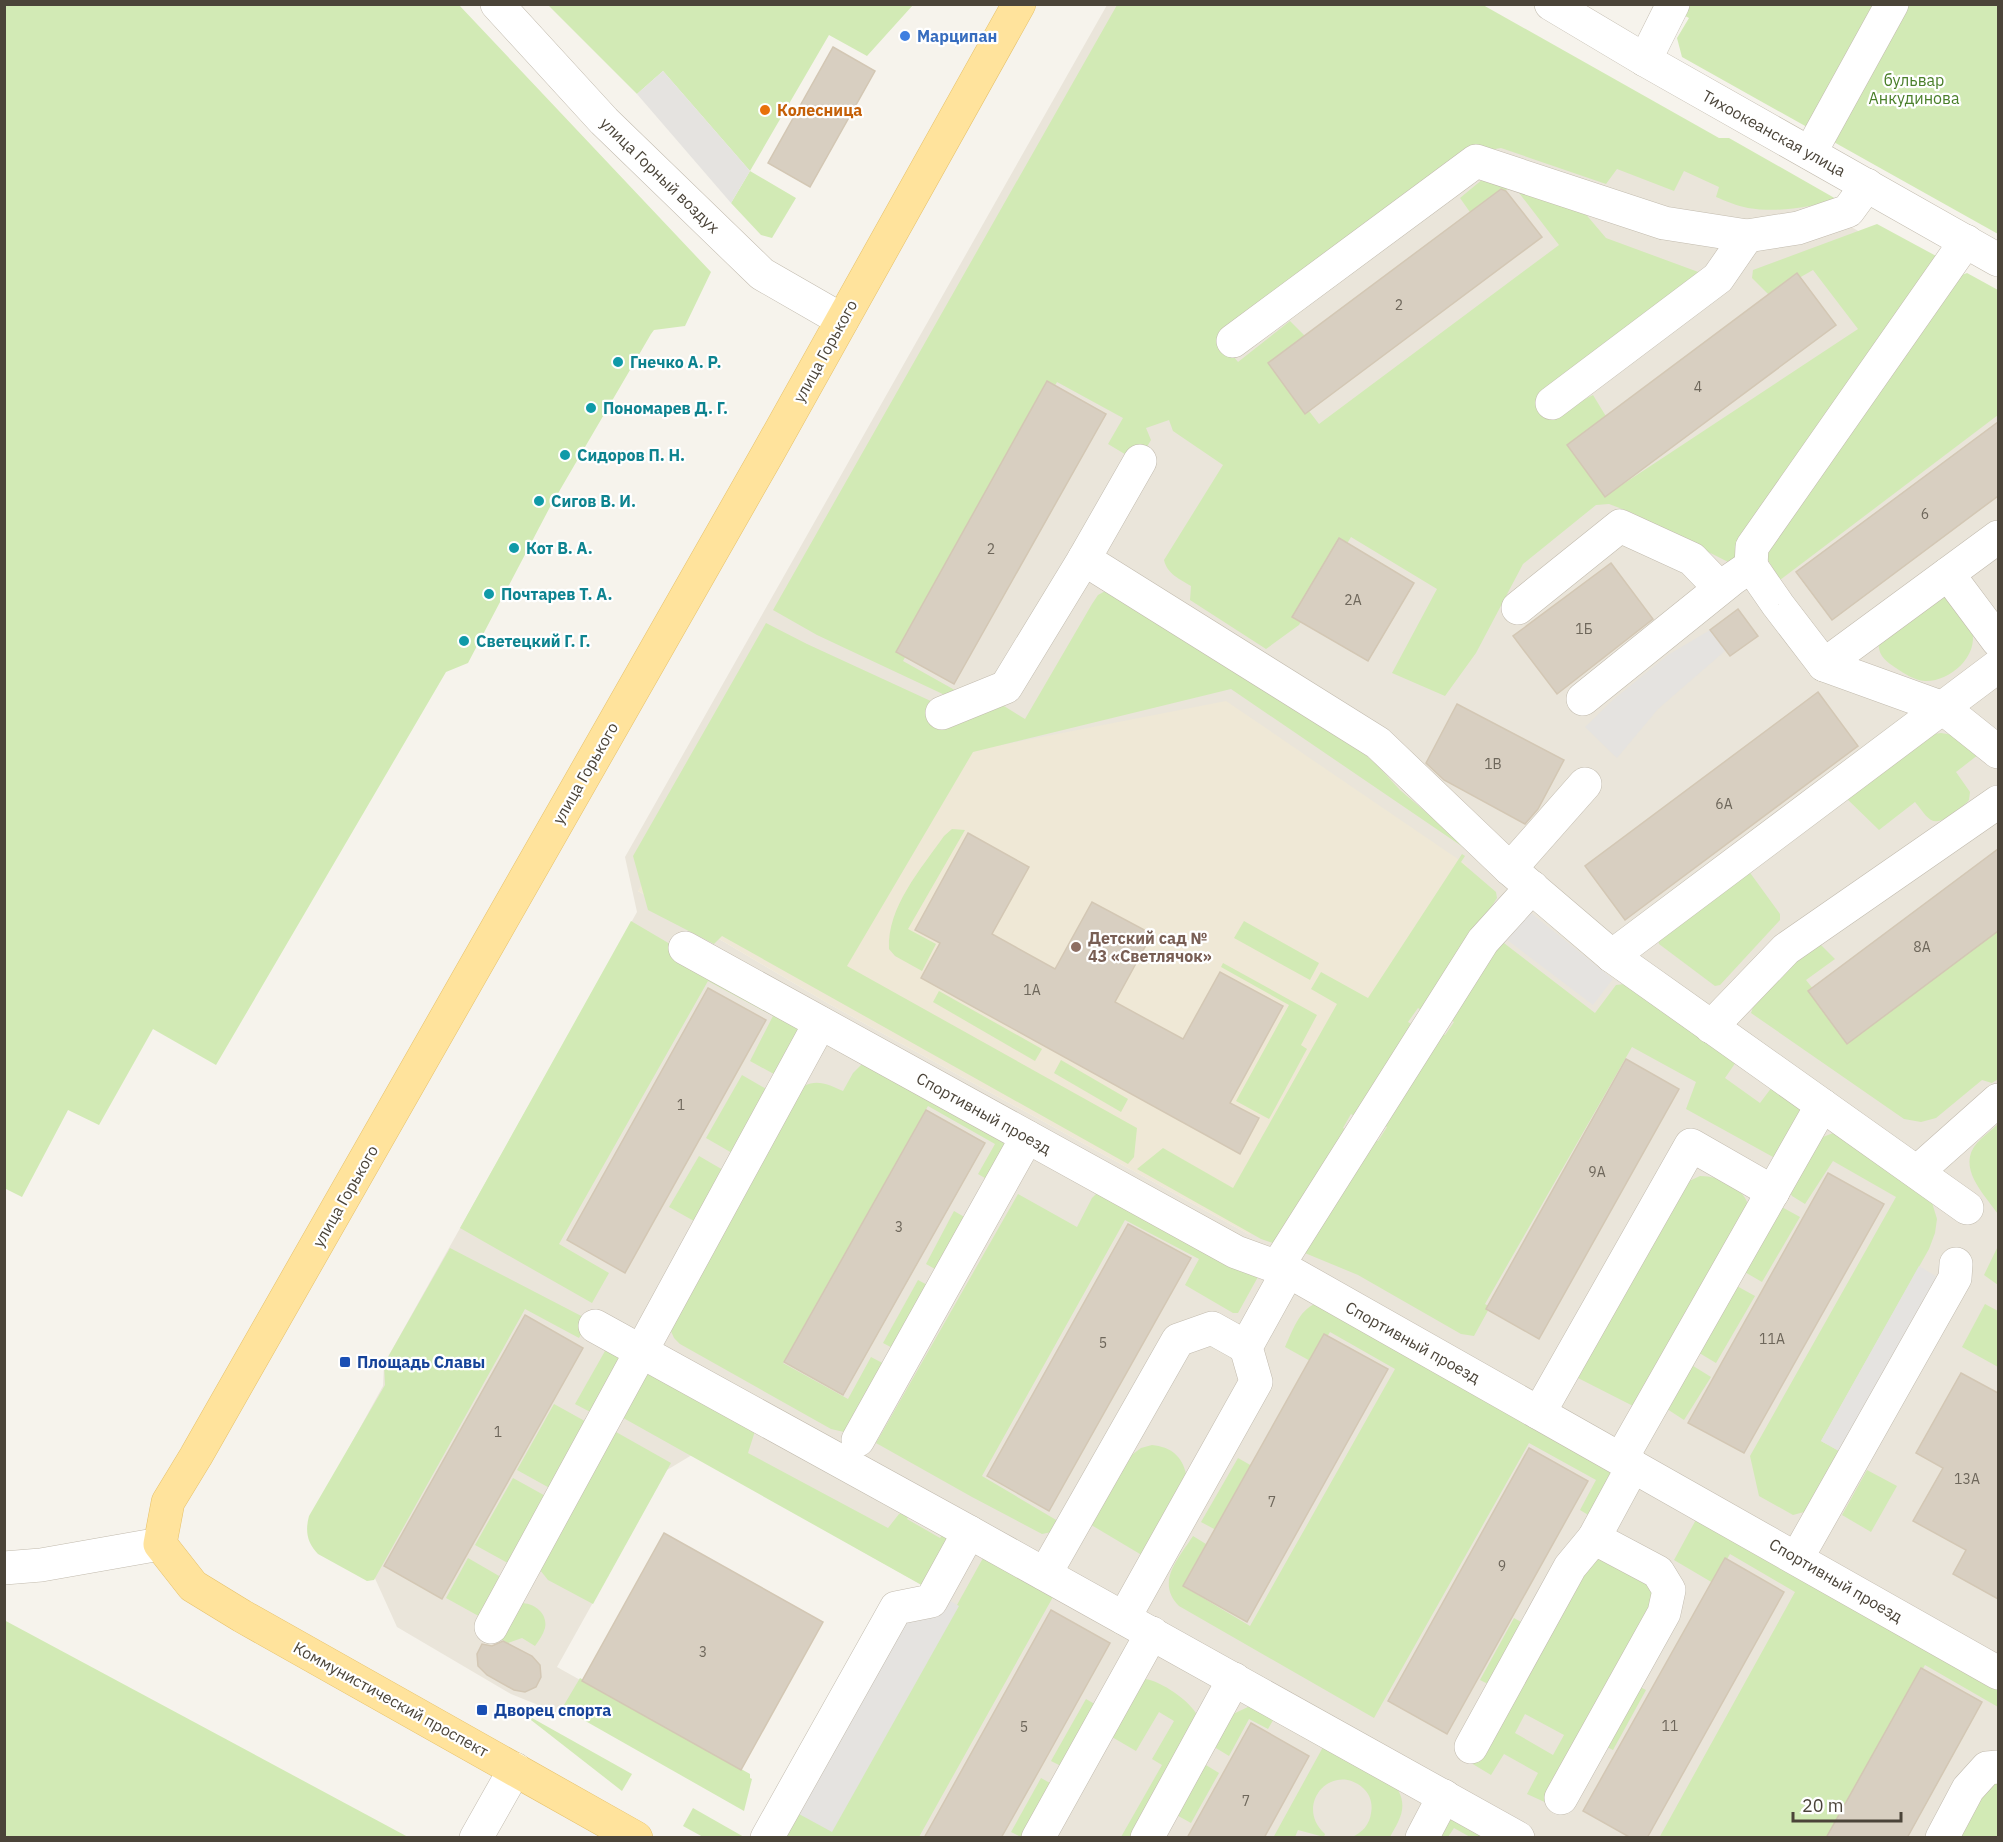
<svg xmlns="http://www.w3.org/2000/svg" width="2003" height="1842" viewBox="0 0 2003 1842" font-family="'IBM Plex Sans',sans-serif">
<style>
.residential{fill:#eae5da;fill-rule:evenodd}
.education{fill:#efe8d6}
.green{fill:#d2eab5;fill-rule:evenodd}
.parking{fill:#e5e3e0}
.building{fill:#d8cfc1;stroke:#d3c7b4;stroke-width:1.5}
.lines{fill:none;stroke-linecap:round;stroke-linejoin:round}
.minor-casing{stroke:#c2bbae;stroke-width:34}
.major-casing{stroke:#e6c16a;stroke-width:34}
.minor{stroke:#fff;stroke-width:33}
.major{stroke:#ffe39c;stroke-width:33}
.shop-dot{fill:#3f7fe0;stroke:#fff;stroke-width:2}
.food-dot{fill:#e8710a;stroke:#fff;stroke-width:2}
.culture-dot{fill:#0f9aa8;stroke:#fff;stroke-width:2}
.education-dot{fill:#8d6e63;stroke:#fff;stroke-width:2}
.transit-dot{fill:#1a4fb4;stroke:#fff;stroke-width:2}
.labels{text-anchor:middle;stroke-width:4.5;stroke-linejoin:round;paint-order:stroke}
.number-label{font-size:14px;fill:#6e675b}
.shop-label{font-size:16px;font-weight:bold;fill:#366cbe;stroke:#fff;text-anchor:start}
.park-label{font-size:16px;fill:#4a7f2a;stroke:#fff}
.food-label{font-size:16px;font-weight:bold;fill:#c56008;stroke:#fff;text-anchor:start}
.street-label{font-size:16px;fill:#4b4439;stroke:#fff}
.culture-label{font-size:16px;font-weight:bold;fill:#0d838f;stroke:#fff;text-anchor:start}
.education-label{font-size:16px;font-weight:bold;fill:#785e54;stroke:#fff;text-anchor:start}
.transit-label{font-size:16px;font-weight:bold;fill:#164399;stroke:#fff;text-anchor:start}
</style>
<rect width="100%" height="100%" fill="#f6f3ec"/>
<path class="residential" d="M 1107,5 L 1459,5 L 1998,310 L 1998,1837 L 829,1837 L 926,1587 L 856,1548 L 855,1513 L 720,1438 L 667,1470 L 557,1667 L 582,1681 L 563,1715 L 511,1694 L 397,1627 L 373,1574 L 322,1497 L 383,1386 L 384,1364 L 637,912 L 625,857 ZM 945,756 L 1250,1235 L 829,1004 L 638,891 Z"/>
<path class="education" d="M 766,658 L 945,756 L 1226,701 L 1468,866 L 1250,1235 L 829,1004 L 638,891 Z"/>
<g class="green">
<path d="M 4,5 L 459,5 L 711,272 L 685,326 L 654,330 L 651,334 L 550,507 L 468,663 L 446,672 L 216,1065 L 153,1029 L 99,1125 L 68,1110 L 22,1197 L 4,1188 Z"/>
<path d="M 548,5 L 913,5 L 867,56 L 829,35 L 750,171 L 796,198 L 772,238 L 761,235 L 731,203 L 750,171 L 663,71 L 637,94 Z"/>
<path d="M 1117,5 L 1483,5 L 1719,138 L 1729,138 L 1838,200 C 1809,207 1778,213 1748,208 C 1737,206 1726,201 1716,197 L 1719,187 L 1684,171 L 1674,191 L 1617,169 L 1606,184 L 1501,148 L 1483,151 L 1225,346 L 1238,362 L 1290,321 L 1307,338 L 1273,364 L 1319,424 L 1559,245 L 1513,185 L 1472,215 L 1460,198 L 1495,169 L 1572,198 L 1606,238 L 1701,273 L 1568,408 L 1593,395 L 1607,418 L 1605,496 L 1858,329 L 1813,270 L 1769,295 L 1752,278 L 1753,270 L 1877,224 L 1938,257 L 1732,564 L 1630,512 L 1609,504 L 1596,505 L 1523,564 L 1476,653 L 1445,696 L 1392,673 L 1437,589 L 1351,537 L 1299,625 L 1266,649 L 1190,600 L 1191,586 C 1180,579 1167,574 1164,560 L 1223,465 L 1173,431 L 1169,420 L 1146,428 L 1151,440 L 1138,462 L 1108,444 L 1123,418 L 1057,382 L 903,661 L 969,698 L 964,704 L 817,635 L 773,610 Z"/>
<path d="M 1664,5 L 1998,5 L 1998,234 L 1682,57 L 1677,38 L 1689,18 Z"/>
<path d="M 1967,273 L 1998,290 L 1998,415 L 1780,580 L 1768,560 L 1765,547 L 1959,276 Z"/>
<path d="M 1945,586 C 1952,598 1969,617 1972,630 C 1979,657 1949,682 1925,681 C 1914,680 1905,674 1896,668 C 1884,660 1877,654 1879,639 Z"/>
<path d="M 1107,590 L 1354,745 L 1377,765 L 1400,790 L 1482,860 L 1231,689 L 973,752 L 847,966 L 1137,1128 L 1134,1157 L 1128,1164 L 722,936 L 714,944 L 648,910 L 633,856 L 766,623 L 807,644 L 959,714 L 988,696 L 1025,719 L 1092,604 L 1098,595 Z"/>
<path d="M 1941,733 L 1953,735 L 1983,751 L 1956,772 L 1970,792 L 1969,800 C 1963,807 1956,811 1949,816 C 1931,829 1927,816 1915,802 L 1879,830 L 1843,795 L 1934,734 Z"/>
<path d="M 952,829 L 965,830 L 908,929 L 936,944 L 922,971 L 895,956 L 889,949 C 887,907 921,869 944,836 Z"/>
<path d="M 1462,854 L 1465,856 L 1461,862 L 1496,892 L 1497,898 L 1424,1012 L 1418,1008 L 1408,1022 L 1416,1027 L 1358,1118 L 1351,1114 L 1343,1128 L 1349,1132 L 1273,1243 L 1261,1239 L 1137,1169 L 1163,1148 L 1233,1188 L 1337,1004 L 1311,989 L 1321,972 L 1368,998 Z"/>
<path d="M 1748,870 L 1780,914 L 1780,920 L 1720,985 L 1715,986 L 1659,944 L 1658,939 Z"/>
<path d="M 631,921 L 789,1014 L 800,1029 L 783,1079 L 750,1061 L 773,1016 L 708,981 L 559,1244 L 609,1273 L 592,1303 L 460,1228 Z"/>
<path d="M 1244,921 L 1319,963 L 1310,980 L 1234,938 Z"/>
<path d="M 1998,930 L 1998,1079 L 1992,1083 L 1982,1080 L 1936,1118 L 1921,1122 L 1904,1119 L 1751,1013 L 1756,998 L 1804,946 L 1820,944 L 1835,959 L 1806,980 L 1853,1039 Z"/>
<path d="M 1500,940 L 1595,1013 L 1616,985 L 1624,984 L 1736,1062 L 1725,1078 L 1760,1103 L 1772,1087 L 1799,1107 L 1801,1113 L 1778,1156 L 1773,1157 L 1686,1109 L 1696,1082 L 1632,1047 L 1485,1304 L 1490,1307 L 1474,1336 L 1461,1334 L 1358,1275 L 1300,1251 L 1371,1137 L 1378,1141 L 1387,1127 L 1380,1123 L 1437,1031 L 1445,1035 L 1454,1022 L 1446,1017 Z"/>
<path d="M 1223,963 L 1317,1015 L 1301,1045 L 1307,1049 L 1269,1119 L 1236,1101 L 1289,1005 L 1221,967 Z"/>
<path d="M 939,991 L 1042,1049 L 1035,1061 L 933,1002 Z"/>
<path d="M 1061,1060 L 1128,1099 L 1121,1112 L 1054,1073 Z"/>
<path d="M 863,1063 L 1010,1130 L 995,1184 L 978,1174 L 995,1144 L 928,1106 L 783,1363 L 848,1399 L 871,1357 L 892,1368 L 844,1432 L 831,1429 L 680,1344 L 674,1338 L 670,1329 L 804,1086 C 818,1079 829,1085 843,1091 L 853,1073 Z"/>
<path d="M 742,1075 L 775,1094 L 739,1157 L 706,1138 Z"/>
<path d="M 1998,1124 L 1998,1214 C 1984,1194 1956,1167 1977,1143 C 1983,1136 1992,1130 1998,1124 Z"/>
<path d="M 1833,1133 L 1843,1133 L 1930,1196 L 1937,1219 L 1935,1233 L 1929,1249 L 1821,1441 L 1839,1451 L 1804,1512 L 1793,1515 L 1759,1496 L 1750,1456 L 1896,1197 L 1833,1161 L 1805,1204 L 1792,1196 L 1789,1191 L 1823,1137 Z"/>
<path d="M 699,1156 L 730,1174 L 701,1225 L 669,1207 Z"/>
<path d="M 1700,1176 C 1720,1176 1745,1188 1749,1208 L 1633,1406 L 1578,1378 L 1576,1373 L 1685,1183 Z"/>
<path d="M 1098,1192 L 1259,1275 L 1238,1313 L 1233,1313 L 1185,1285 L 1199,1259 L 1125,1220 L 982,1476 L 1063,1524 L 1052,1532 L 1042,1534 L 972,1497 L 876,1443 L 1018,1194 L 1077,1227 L 1092,1198 Z"/>
<path d="M 1780,1206 L 1800,1217 L 1762,1282 L 1743,1271 Z"/>
<path d="M 954,1211 L 973,1222 L 944,1274 L 926,1264 Z"/>
<path d="M 1998,1246 L 1998,1285 L 1984,1275 Z"/>
<path d="M 450,1248 L 589,1320 L 579,1338 L 525,1309 L 374,1580 L 367,1581 L 318,1554 C 307,1543 305,1531 309,1516 L 385,1385 L 384,1364 Z"/>
<path d="M 918,1280 L 935,1289 L 900,1352 L 883,1343 Z"/>
<path d="M 1735,1285 L 1755,1296 L 1716,1363 L 1696,1351 Z"/>
<path d="M 1315,1304 L 1614,1473 L 1590,1516 L 1580,1510 L 1596,1480 L 1529,1443 L 1374,1718 L 1179,1606 C 1155,1582 1179,1558 1193,1536 L 1206,1544 L 1183,1586 L 1250,1626 L 1395,1369 L 1330,1332 L 1312,1362 L 1285,1347 C 1292,1332 1299,1310 1315,1304 Z"/>
<path d="M 1985,1304 L 1998,1311 L 1998,1367 L 1962,1347 Z"/>
<path d="M 609,1344 L 623,1356 L 596,1415 L 575,1404 Z"/>
<path d="M 1690,1364 L 1711,1377 L 1684,1420 L 1664,1407 Z"/>
<path d="M 646,1371 L 755,1431 L 748,1453 L 888,1528 L 899,1514 L 911,1511 L 907,1519 L 940,1538 L 945,1531 L 954,1535 L 925,1587 L 618,1415 Z"/>
<path d="M 554,1404 L 592,1425 L 555,1491 L 517,1470 Z"/>
<path d="M 609,1428 L 671,1463 L 593,1604 L 548,1580 L 540,1570 Z"/>
<path d="M 1152,1445 C 1171,1447 1182,1456 1186,1474 L 1145,1557 L 1088,1523 L 1129,1457 L 1141,1448 Z"/>
<path d="M 1238,1458 L 1252,1466 L 1216,1530 L 1201,1522 Z"/>
<path d="M 1867,1470 L 1897,1486 L 1871,1532 L 1842,1515 Z"/>
<path d="M 513,1478 L 551,1499 L 513,1566 L 475,1545 Z"/>
<path d="M 1698,1516 L 1998,1684 L 1998,1707 L 1925,1665 L 1829,1837 L 1659,1838 L 1795,1592 L 1730,1554 L 1713,1583 L 1674,1560 Z"/>
<path d="M 988,1549 L 1058,1588 L 919,1837 L 786,1836 L 797,1815 L 806,1812 L 835,1825 Z"/>
<path d="M 1596,1557 L 1659,1588 L 1549,1804 L 1527,1794 L 1538,1773 L 1504,1754 L 1491,1775 L 1471,1763 L 1574,1575 ZM 1525,1714 L 1564,1735 L 1553,1755 L 1515,1733 Z"/>
<path d="M 468,1558 L 506,1580 L 484,1619 L 446,1598 Z"/>
<path d="M 521,1603 C 534,1603 548,1613 545,1628 C 543,1635 539,1640 535,1646 L 522,1638 L 508,1643 L 494,1636 Z"/>
<path d="M 1514,1618 L 1530,1627 L 1496,1688 L 1480,1680 Z"/>
<path d="M 4,1620 L 408,1837 L 5,1837 Z"/>
<path d="M 580,1678 L 750,1774 L 750,1778 L 752,1779 L 744,1811 L 566,1710 L 567,1707 L 564,1705 Z"/>
<path d="M 1145,1679 C 1161,1681 1190,1701 1197,1715 L 1136,1837 L 1121,1837 L 1162,1765 L 1152,1759 L 1174,1721 L 1159,1712 L 1136,1751 L 1112,1737 Z"/>
<path d="M 1632,1683 L 1646,1690 L 1613,1750 L 1599,1743 Z"/>
<path d="M 1086,1699 L 1103,1709 L 1069,1770 L 1051,1761 Z"/>
<path d="M 1250,1706 L 1279,1710 L 1268,1729 L 1249,1719 L 1229,1756 L 1211,1745 L 1231,1715 Z"/>
<path d="M 532,1718 L 632,1774 L 622,1791 L 531,1720 Z"/>
<path d="M 1323,1747 L 1398,1790 C 1408,1808 1399,1821 1390,1837 L 1352,1837 C 1362,1833 1370,1824 1371,1813 C 1373,1804 1370,1794 1363,1788 C 1332,1761 1293,1805 1325,1834 L 1324,1837 L 1298,1830 L 1295,1837 L 1273,1838 Z"/>
<path d="M 1201,1762 L 1219,1773 L 1191,1823 L 1173,1813 Z"/>
<path d="M 1998,1776 L 1998,1837 L 1948,1838 Z"/>
<path d="M 1041,1778 L 1059,1788 L 1031,1837 L 1021,1837 L 1011,1832 Z"/>
<path d="M 693,1808 L 744,1837 L 703,1837 L 683,1826 Z"/>
<path d="M 1450,1819 L 1495,1837 L 1470,1837 L 1454,1828 L 1448,1837 L 1435,1838 Z"/>
</g>
<g class="parking">
<path d="M 663,71 L 750,171 L 731,203 L 637,94 Z"/>
<path d="M 1710,630 L 1726,650 L 1658,709 L 1617,758 L 1585,727 L 1613,700 L 1668,655 Z"/>
<path d="M 1526,909 L 1613,979 L 1593,1005 L 1502,936 Z"/>
<path d="M 1919,1266 L 1937,1277 L 1839,1451 L 1821,1441 Z"/>
<path d="M 926,1587 L 959,1606 L 832,1832 L 799,1814 Z"/>
</g>
<g class="building">
<path d="M 833,47 L 875,71 L 810,187 L 768,163 Z"/>
<path d="M 1501,189 L 1506,191 L 1542,237 L 1305,414 L 1268,363 Z"/>
<path d="M 1797,273 L 1836,325 L 1605,497 L 1567,445 Z"/>
<path d="M 1047,381 L 1106,414 L 954,684 L 896,652 Z"/>
<path d="M 1998,422 L 1998,496 L 1832,620 L 1796,572 Z"/>
<path d="M 1339,538 L 1414,583 L 1368,661 L 1292,617 Z"/>
<path d="M 1611,563 L 1653,619 L 1557,694 L 1513,636 Z"/>
<path d="M 1738,609 L 1758,636 L 1730,656 L 1710,630 Z"/>
<path d="M 1818,692 L 1858,746 L 1625,920 L 1585,866 Z"/>
<path d="M 1457,704 L 1564,760 L 1538,809 L 1525,824 L 1444,780 L 1426,763 Z"/>
<path d="M 968,833 L 1029,867 L 992,934 L 1055,969 L 1092,902 L 1152,934 L 1115,1002 L 1183,1039 L 1220,972 L 1283,1006 L 1230,1103 L 1259,1118 L 1240,1154 L 921,978 L 940,943 L 915,930 Z"/>
<path d="M 1998,849 L 1998,931 L 1847,1044 L 1808,991 Z"/>
<path d="M 708,988 L 766,1020 L 625,1273 L 567,1240 Z"/>
<path d="M 1626,1059 L 1679,1089 L 1539,1339 L 1486,1309 Z"/>
<path d="M 926,1110 L 985,1143 L 843,1395 L 784,1362 Z"/>
<path d="M 1828,1173 L 1884,1204 L 1744,1453 L 1688,1423 Z"/>
<path d="M 1128,1224 L 1191,1258 L 1049,1511 L 987,1476 Z"/>
<path d="M 525,1315 L 583,1348 L 442,1599 L 384,1566 Z"/>
<path d="M 1324,1334 L 1388,1369 L 1247,1622 L 1183,1586 Z"/>
<path d="M 1961,1373 L 1998,1393 L 1998,1599 L 1953,1574 L 1966,1550 L 1913,1521 L 1943,1468 L 1916,1453 Z"/>
<path d="M 1529,1448 L 1588,1481 L 1447,1734 L 1388,1701 Z"/>
<path d="M 664,1533 L 823,1622 L 741,1770 L 582,1681 Z"/>
<path d="M 1725,1558 L 1784,1592 L 1647,1838 L 1631,1838 L 1583,1811 Z"/>
<path d="M 1051,1610 L 1110,1643 L 1040,1769 L 1001,1838 L 924,1838 Z"/>
<path d="M 503,1641 L 532,1656 L 540,1665 L 541,1677 L 536,1687 L 525,1692 L 514,1690 L 487,1675 L 478,1666 L 477,1654 L 482,1644 L 492,1646 Z"/>
<path d="M 1921,1668 L 1982,1702 L 1912,1829 L 1907,1838 L 1826,1838 Z"/>
<path d="M 1251,1723 L 1309,1756 L 1264,1838 L 1187,1838 Z"/>
</g>
<g class="lines">
<g class="minor-casing">
<g id="minor">
<path d="M 497,4 L 604,121 L 762,274 L 842,320"/>
<path d="M 1551,4 L 1645,60 L 1998,260"/>
<path d="M 1645,60 L 1673,4"/>
<path d="M 1810,153 L 1892,4"/>
<path d="M 1233,341 L 1476,161 L 1664,223 L 1747,236 L 1798,228 L 1848,211 L 1867,185"/>
<path d="M 1552,403 L 1718,278 L 1747,236"/>
<path d="M 1084,559 L 1378,743 L 1510,869 L 1612,956 L 1967,1208"/>
<path d="M 1751,566 L 1778,605 L 1824,665 L 1943,708 L 1998,752"/>
<path d="M 1948,574 L 1998,641"/>
<path d="M 1518,608 L 1620,526 L 1692,559 L 1720,588"/>
<path d="M 1824,665 L 1998,537"/>
<path d="M 1583,699 L 1732,579 L 1751,566 L 1752,547 L 1966,241"/>
<path d="M 942,713 L 1006,687 L 1084,559 L 1140,461"/>
<path d="M 1510,869 L 1585,784"/>
<path d="M 685,948 L 1236,1252 L 1288,1271 L 1998,1673"/>
<path d="M 1612,956 L 1998,666"/>
<path d="M 1711,1027 L 1786,949 L 1998,802"/>
<path d="M 1917,1172 L 1998,1100"/>
<path d="M 1277,1267 L 1483,941 L 1532,887"/>
<path d="M 595,1326 L 969,1532 L 1518,1838"/>
<path d="M 1539,1413 L 1691,1145 L 1773,1192"/>
<path d="M 858,1440 L 1027,1137"/>
<path d="M 1621,1459 L 1822,1105"/>
<path d="M 1594,1538 L 1633,1466"/>
<path d="M 1797,1558 L 1955,1278 L 1956,1264"/>
<path d="M 4,1568 L 41,1565 L 160,1544"/>
<path d="M 1045,1574 L 1178,1340 L 1212,1328 L 1246,1347"/>
<path d="M 1124,1618 L 1256,1382 L 1246,1347 L 1288,1271"/>
<path d="M 491,1627 L 820,1023"/>
<path d="M 1471,1747 L 1570,1567 L 1594,1538 L 1658,1572 L 1669,1590 L 1664,1613 L 1561,1798"/>
<path d="M 476,1838 L 515,1769"/>
<path d="M 767,1838 L 896,1608 L 931,1601 L 969,1532"/>
<path d="M 1038,1838 L 1152,1633"/>
<path d="M 1147,1838 L 1234,1679"/>
<path d="M 1422,1838 L 1444,1796"/>
<path d="M 1942,1838 L 1968,1789 L 1987,1768 L 1998,1767"/>
</g>
</g>
<g class="major-casing">
<path id="major" d="M 636,1838 L 242,1616 L 193,1586 L 160,1544 L 168,1502 L 196,1456 L 768,453 L 1019,4"/>
</g>
<use href="#minor" class="minor"/>
<use href="#major" class="major"/>
</g>
<circle class="shop-dot" cx="905" cy="36" r="6"/>
<circle class="food-dot" cx="765" cy="110" r="6"/>
<g class="culture-dot">
<circle cx="618" cy="362" r="6"/>
<circle cx="591" cy="408" r="6"/>
<circle cx="565" cy="455" r="6"/>
<circle cx="539" cy="501" r="6"/>
<circle cx="514" cy="548" r="6"/>
<circle cx="489" cy="594" r="6"/>
<circle cx="464" cy="641" r="6"/>
</g>
<circle class="education-dot" cx="1076" cy="947" r="6"/>
<g class="transit-dot">
<rect x="339" y="1356" width="12" height="12" rx="3"/>
<rect x="476" y="1704" width="12" height="12" rx="3"/>
</g>
<g class="labels">
<g class="number-label">
<text x="1399" y="310">2</text>
<text x="1698" y="392">4</text>
<text x="1925" y="519">6</text>
<text x="991" y="554">2</text>
<text x="1353" y="605">2А</text>
<text x="1584" y="634">1Б</text>
<text x="1493" y="769">1В</text>
<text x="1724" y="809">6А</text>
<text x="1922" y="952">8А</text>
<text x="1032" y="995">1А</text>
<text x="681" y="1110">1</text>
<text x="1597" y="1177">9А</text>
<text x="899" y="1232">3</text>
<text x="1772" y="1344">11А</text>
<text x="1103" y="1348">5</text>
<text x="498" y="1437">1</text>
<text x="1967" y="1484">13А</text>
<text x="1272" y="1507">7</text>
<text x="1502" y="1571">9</text>
<text x="703" y="1657">3</text>
<text x="1670" y="1731">11</text>
<text x="1024" y="1732">5</text>
<text x="1246" y="1806">7</text>
</g>
<g class="shop-label">
<text x="917" y="42">Марципан</text>
</g>
<g class="park-label">
<text x="1914" y="86">бульвар<tspan x="1914" dy="18">Анкудинова</tspan></text>
</g>
<g class="food-label">
<text x="777" y="116">Колесница</text>
</g>
<g class="street-label">
<text transform="translate(1774 133) rotate(29)" y="6">Тихоокеанская улица</text>
<text transform="translate(660 175) rotate(44)" y="6">улица Горный воздух</text>
<text transform="translate(825 351) rotate(-61)" y="6">улица Горького</text>
<text transform="translate(585 773) rotate(-60)" y="6">улица Горького</text>
<text transform="translate(984 1113) rotate(29)" y="6">Спортивный проезд</text>
<text transform="translate(345 1196) rotate(-60)" y="6">улица Горького</text>
<text transform="translate(1413 1342) rotate(29)" y="6">Спортивный проезд</text>
<text transform="translate(1836 1580) rotate(30)" y="6">Спортивный проезд</text>
<text transform="translate(391 1699) rotate(29)" y="6">Коммунистический проспект</text>
</g>
<g class="culture-label">
<text x="630" y="368">Гнечко А. Р.</text>
<text x="603" y="414">Пономарев Д. Г.</text>
<text x="577" y="461">Сидоров П. Н.</text>
<text x="551" y="507">Сигов В. И.</text>
<text x="526" y="554">Кот В. А.</text>
<text x="501" y="600">Почтарев Т. А.</text>
<text x="476" y="647">Светецкий Г. Г.</text>
</g>
<g class="education-label">
<text x="1088" y="944">Детский сад №<tspan x="1088" dy="18">43 «Светлячок»</tspan></text>
</g>
<g class="transit-label">
<text x="357" y="1368">Площадь Славы</text>
<text x="494" y="1716">Дворец спорта</text>
</g>
</g>
<rect width="2003" height="1842" fill="none" stroke="#4b4439" stroke-width="12"/>
<path d="M1793 1812v9h108v-9" fill="none" stroke="#4b4439" stroke-width="3"/>
<text x="1802" y="1812" font-size="18" fill="#4b4439" stroke="#ffffff" stroke-width="4.5" paint-order="stroke">20 m</text>
</svg>
